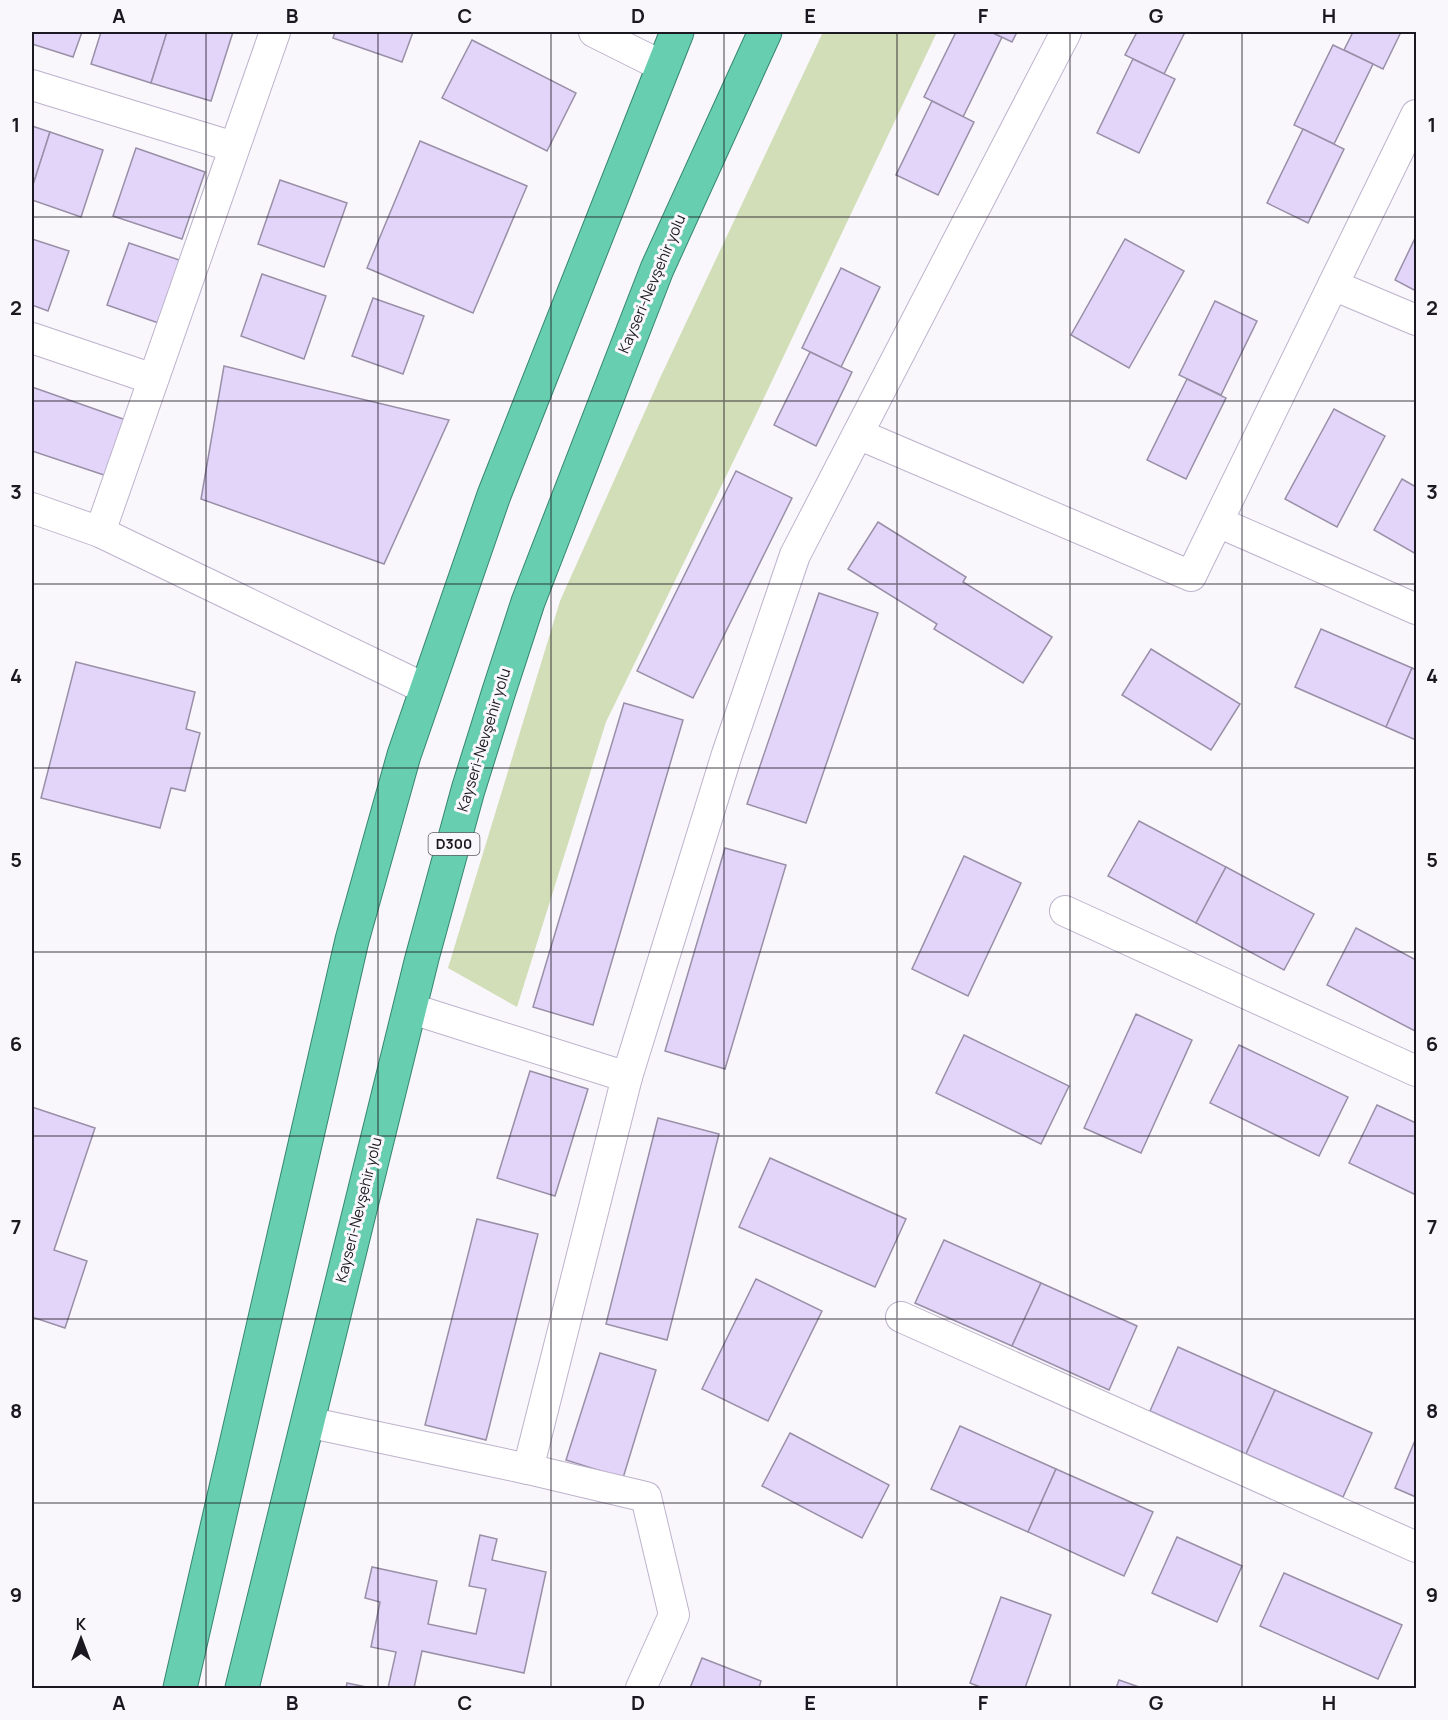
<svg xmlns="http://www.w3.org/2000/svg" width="1448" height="1720" viewBox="0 0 1448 1720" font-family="Manrope,sans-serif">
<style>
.green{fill:#d1deb8}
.building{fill:#e3d5fa;stroke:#9990a8;stroke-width:1.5}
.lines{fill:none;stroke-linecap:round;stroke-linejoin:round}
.minor-casing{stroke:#bdb3cc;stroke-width:32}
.trunk-casing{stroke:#358672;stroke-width:35}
.minor{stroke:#fff;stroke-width:30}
.trunk{stroke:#68ceb0;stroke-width:33}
.grid{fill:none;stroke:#1c1821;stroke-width:1.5;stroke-opacity:0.55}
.labels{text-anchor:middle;stroke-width:6;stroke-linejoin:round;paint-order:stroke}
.shield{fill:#f9f7fc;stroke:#5e5b63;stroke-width:1.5}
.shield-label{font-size:14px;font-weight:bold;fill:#1c1821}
.street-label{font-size:15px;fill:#1c1821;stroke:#f9f7fc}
.neatline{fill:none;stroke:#1c1821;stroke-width:2}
.grid-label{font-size:20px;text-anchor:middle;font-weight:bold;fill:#1c1821}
</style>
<rect width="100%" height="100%" fill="#f9f7fc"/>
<path class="green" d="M 823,32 L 937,32 L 753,421 L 606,722 L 517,1007 L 448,968 L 560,601 L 660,378 Z"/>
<g class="building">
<path d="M 32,32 L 82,32 L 73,57 L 32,44 Z"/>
<path d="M 101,32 L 167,32 L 151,83 L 91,64 Z"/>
<path d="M 167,32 L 233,32 L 211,101 L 151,83 Z"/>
<path d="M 335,32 L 413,32 L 402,62 L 333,38 Z"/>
<path d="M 956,32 L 991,32 L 1002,37 L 963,117 L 924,97 Z"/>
<path d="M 991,32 L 1017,32 L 1012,42 Z"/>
<path d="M 1137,32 L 1185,32 L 1164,74 L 1125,55 Z"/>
<path d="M 1353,32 L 1401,32 L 1383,69 L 1344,50 Z"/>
<path d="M 472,40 L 576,93 L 547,151 L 442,98 Z"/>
<path d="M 1333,45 L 1373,64 L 1334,144 L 1294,125 Z"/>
<path d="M 1133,59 L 1175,79 L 1139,153 L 1097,133 Z"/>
<path d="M 932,101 L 974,122 L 938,195 L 896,175 Z"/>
<path d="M 32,126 L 50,132 L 32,188 Z"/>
<path d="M 1303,129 L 1344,149 L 1308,223 L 1267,203 Z"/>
<path d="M 50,132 L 103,150 L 81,217 L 32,200 L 32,188 Z"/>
<path d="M 420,141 L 527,186 L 473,313 L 367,268 Z"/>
<path d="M 136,148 L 205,172 L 182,239 L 113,216 Z"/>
<path d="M 280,180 L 347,203 L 324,267 L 258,244 Z"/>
<path d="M 1416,236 L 1416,291 L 1395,280 Z"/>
<path d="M 32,239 L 69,251 L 48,311 L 32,305 Z"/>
<path d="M 1125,239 L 1184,271 L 1129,368 L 1071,335 Z"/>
<path d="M 129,243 L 188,263 L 167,326 L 107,305 Z"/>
<path d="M 841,268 L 880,287 L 841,367 L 802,348 Z"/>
<path d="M 262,274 L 326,296 L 304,359 L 241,336 Z"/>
<path d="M 373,298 L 424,316 L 403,374 L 352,356 Z"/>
<path d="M 1215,301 L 1257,321 L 1221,395 L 1179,375 Z"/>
<path d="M 810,352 L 852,372 L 816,446 L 774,425 Z"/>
<path d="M 224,366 L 449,420 L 384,564 L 201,499 Z"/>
<path d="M 1187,379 L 1226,398 L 1186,479 L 1147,460 Z"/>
<path d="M 32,387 L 126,420 L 107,476 L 32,451 Z"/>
<path d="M 1334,409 L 1385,436 L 1337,527 L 1285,499 Z"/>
<path d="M 736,471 L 792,498 L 693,698 L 637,671 Z"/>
<path d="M 1402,479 L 1416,487 L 1416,554 L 1374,530 Z"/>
<path d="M 878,522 L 966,577 L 963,582 L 1052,637 L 1023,683 L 934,629 L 937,624 L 848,569 Z"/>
<path d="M 819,593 L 878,613 L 806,823 L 747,804 Z"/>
<path d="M 1321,629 L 1412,668 L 1386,727 L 1295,687 Z"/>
<path d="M 1151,649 L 1240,704 L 1211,750 L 1122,695 Z"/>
<path d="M 76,662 L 195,692 L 186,729 L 200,733 L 185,791 L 171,788 L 160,828 L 41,798 Z"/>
<path d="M 1412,668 L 1416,670 L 1416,740 L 1386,727 Z"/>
<path d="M 624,703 L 683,720 L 593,1025 L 533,1007 Z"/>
<path d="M 1139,821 L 1226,867 L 1196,923 L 1108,876 Z"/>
<path d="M 725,848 L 786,865 L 725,1069 L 665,1051 Z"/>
<path d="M 964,856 L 1021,883 L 968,996 L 912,969 Z"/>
<path d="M 1226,867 L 1314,914 L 1284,970 L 1196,923 Z"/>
<path d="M 1356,928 L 1416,960 L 1415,1031 L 1327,985 Z"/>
<path d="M 1136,1014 L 1192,1040 L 1141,1153 L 1084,1128 Z"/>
<path d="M 964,1035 L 1069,1086 L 1041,1144 L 936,1093 Z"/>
<path d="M 1239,1045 L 1348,1097 L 1319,1156 L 1210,1103 Z"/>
<path d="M 530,1071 L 588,1089 L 555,1196 L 497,1178 Z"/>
<path d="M 1377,1105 L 1416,1123 L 1416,1195 L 1349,1163 Z"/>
<path d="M 32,1107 L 95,1128 L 54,1250 L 87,1261 L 65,1328 L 32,1317 Z"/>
<path d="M 658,1118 L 719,1134 L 667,1340 L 606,1324 Z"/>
<path d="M 770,1158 L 906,1219 L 875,1287 L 739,1227 Z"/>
<path d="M 477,1219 L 538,1234 L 486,1440 L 425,1425 Z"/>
<path d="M 944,1240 L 1041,1283 L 1012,1346 L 915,1303 Z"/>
<path d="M 756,1279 L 822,1311 L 768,1421 L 702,1389 Z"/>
<path d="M 1041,1283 L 1137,1326 L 1109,1390 L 1012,1346 Z"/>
<path d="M 1178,1347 L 1275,1390 L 1246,1454 L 1150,1411 Z"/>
<path d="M 600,1353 L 656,1370 L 623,1478 L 566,1460 Z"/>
<path d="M 1275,1390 L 1372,1433 L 1343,1497 L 1246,1454 Z"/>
<path d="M 960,1426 L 1056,1469 L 1028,1532 L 931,1489 Z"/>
<path d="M 790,1433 L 889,1485 L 862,1538 L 762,1486 Z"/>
<path d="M 1416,1438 L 1416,1497 L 1395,1488 Z"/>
<path d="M 1056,1469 L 1153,1512 L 1124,1576 L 1028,1532 Z"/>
<path d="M 480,1535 L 497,1539 L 492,1560 L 546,1572 L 524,1673 L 422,1651 L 414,1688 L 388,1688 L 396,1652 L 371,1647 L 380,1602 L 365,1598 L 372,1567 L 437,1581 L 428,1624 L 476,1634 L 486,1589 L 469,1586 Z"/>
<path d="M 1177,1537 L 1242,1566 L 1217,1622 L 1152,1593 Z"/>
<path d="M 1284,1573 L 1402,1625 L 1378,1679 L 1260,1626 Z"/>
<path d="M 1001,1597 L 1051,1615 L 1025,1688 L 983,1688 L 970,1683 Z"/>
<path d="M 702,1658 L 761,1681 L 759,1688 L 690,1688 Z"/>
<path d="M 1119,1680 L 1142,1688 L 1116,1688 Z"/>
<path d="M 347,1683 L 371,1688 L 346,1688 Z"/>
</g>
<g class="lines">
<g class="minor-casing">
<g id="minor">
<path d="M 594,32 L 662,66"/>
<path d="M 32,85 L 234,147"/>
<path d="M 1333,285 L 1416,320"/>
<path d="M 32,338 L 153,379"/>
<path d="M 858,434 L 1191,576 L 1416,115"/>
<path d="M 32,508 L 100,532 L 426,689"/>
<path d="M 1218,522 L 1416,609"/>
<path d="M 100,532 L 275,32"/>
<path d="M 1065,911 L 1416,1071"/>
<path d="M 409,1008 L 627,1077"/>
<path d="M 901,1317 L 1416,1547"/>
<path d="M 307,1422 L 528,1469 L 646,1497 L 674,1615 L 641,1688"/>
<path d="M 528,1469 L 627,1077 L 727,754 L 795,555 L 1066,32"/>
</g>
</g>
<g class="trunk-casing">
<g id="trunk">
<path d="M 180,1688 L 352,940 L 404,755 L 494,495 L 677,32"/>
<path d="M 242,1688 L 422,958 L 468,790 L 499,691 L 528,602 L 657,269 L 765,32"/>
</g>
</g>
<use href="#minor" class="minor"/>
<use href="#trunk" class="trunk"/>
</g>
<path class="grid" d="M 206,32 L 206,1688M 378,32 L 378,1688M 551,32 L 551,1688M 724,32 L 724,1688M 897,32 L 897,1688M 1070,32 L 1070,1688M 1242,32 L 1242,1688M 32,217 L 1416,217M 32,401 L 1416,401M 32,584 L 1416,584M 32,768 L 1416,768M 32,952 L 1416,952M 32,1136 L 1416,1136M 32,1319 L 1416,1319M 32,1503 L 1416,1503"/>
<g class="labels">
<rect class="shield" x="428.5" y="833" width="51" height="22" rx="4.5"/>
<g class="shield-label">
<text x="454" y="849">D300</text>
</g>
<g class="street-label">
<text transform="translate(652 284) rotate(-67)" y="5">Kayseri-Nevşehir yolu</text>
<text transform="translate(484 740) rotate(-73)" y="5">Kayseri-Nevşehir yolu</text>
<text transform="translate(359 1210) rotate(-76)" y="5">Kayseri-Nevşehir yolu</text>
</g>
</g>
<rect width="1448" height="1720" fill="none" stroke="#f9f7fc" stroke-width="66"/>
<g transform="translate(81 1639)" stroke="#f9f7fc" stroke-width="4.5" paint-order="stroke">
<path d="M0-4.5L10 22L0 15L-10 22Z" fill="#1c1821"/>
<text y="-9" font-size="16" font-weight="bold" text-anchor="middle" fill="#1c1821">K</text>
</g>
<rect x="33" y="33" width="1382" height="1654" class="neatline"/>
<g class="grid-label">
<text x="119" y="23">A</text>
<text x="292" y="23">B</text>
<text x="465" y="23">C</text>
<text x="638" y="23">D</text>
<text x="810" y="23">E</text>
<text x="983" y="23">F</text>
<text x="1156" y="23">G</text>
<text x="1329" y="23">H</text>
<text x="16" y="132">1</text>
<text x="1432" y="132">1</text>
<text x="16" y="315">2</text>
<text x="1432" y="315">2</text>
<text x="16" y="499">3</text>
<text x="1432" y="499">3</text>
<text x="16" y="683">4</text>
<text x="1432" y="683">4</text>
<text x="16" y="867">5</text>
<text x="1432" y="867">5</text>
<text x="16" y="1051">6</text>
<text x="1432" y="1051">6</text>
<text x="16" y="1234">7</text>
<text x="1432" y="1234">7</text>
<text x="16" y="1418">8</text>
<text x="1432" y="1418">8</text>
<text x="16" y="1602">9</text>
<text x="1432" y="1602">9</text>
<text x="119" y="1710">A</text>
<text x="292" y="1710">B</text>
<text x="465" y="1710">C</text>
<text x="638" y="1710">D</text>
<text x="810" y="1710">E</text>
<text x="983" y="1710">F</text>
<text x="1156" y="1710">G</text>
<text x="1329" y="1710">H</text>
</g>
</svg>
